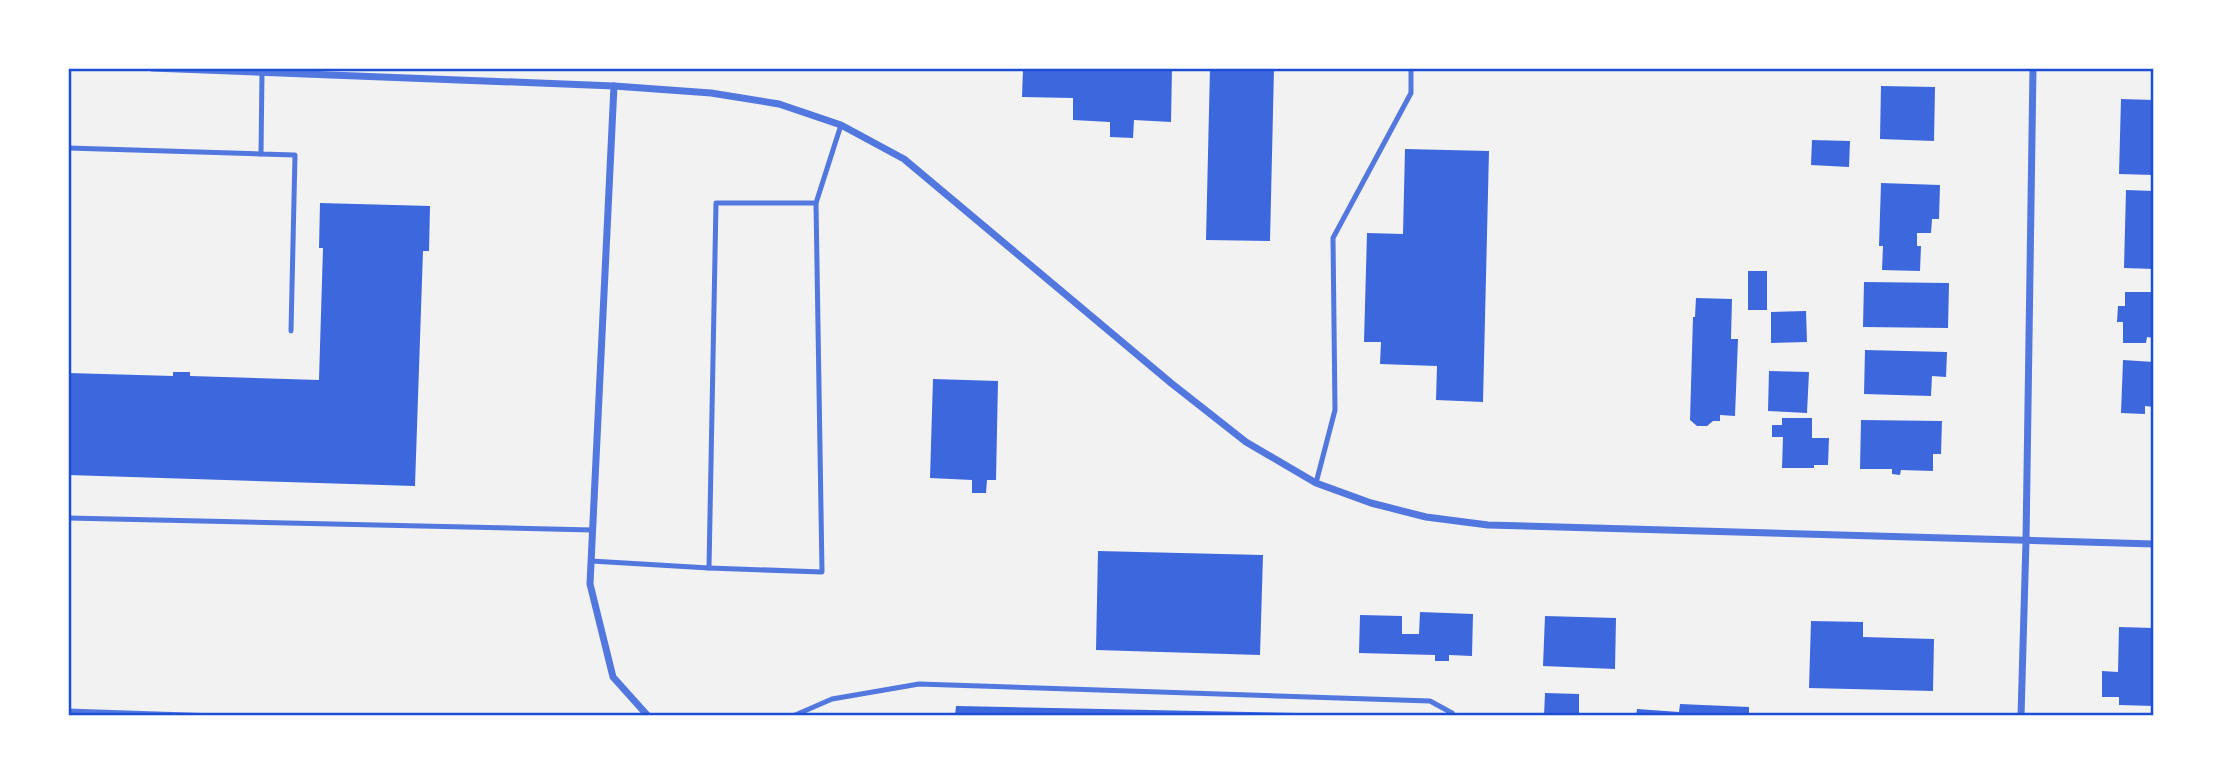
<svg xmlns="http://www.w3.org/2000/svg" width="2222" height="784" viewBox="0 0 2222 784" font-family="'Archivo Narrow',sans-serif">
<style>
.building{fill:#3d67dc}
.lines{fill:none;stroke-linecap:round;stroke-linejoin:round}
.service{stroke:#5277de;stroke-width:5}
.minor{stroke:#5277de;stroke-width:7}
.neatline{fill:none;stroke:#1d4ed8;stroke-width:2.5}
</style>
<rect width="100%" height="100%" fill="#f2f2f2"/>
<g class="building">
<path d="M 1023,68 L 1172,68 L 1171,122 L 1134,120 L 1133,138 L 1110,137 L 1110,122 L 1073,120 L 1073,98 L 1022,97 Z"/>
<path d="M 1210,68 L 1274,68 L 1270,241 L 1206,240 Z"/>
<path d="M 1881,86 L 1935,87 L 1934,141 L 1880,139 Z"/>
<path d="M 2121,99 L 2154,100 L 2154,175 L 2119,174 Z"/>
<path d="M 1812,140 L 1850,141 L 1849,167 L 1811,165 Z"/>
<path d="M 1405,149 L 1489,151 L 1483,402 L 1436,400 L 1437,366 L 1380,364 L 1381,342 L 1364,342 L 1367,233 L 1403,234 Z"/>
<path d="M 1881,183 L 1940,185 L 1939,219 L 1932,219 L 1931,233 L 1917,233 L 1917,246 L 1921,246 L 1920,271 L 1882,270 L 1883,246 L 1879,246 Z"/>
<path d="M 2126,190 L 2154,191 L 2154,269 L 2124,268 Z"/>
<path d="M 320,203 L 430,206 L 429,251 L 423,251 L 415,486 L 68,475 L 68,373 L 173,376 L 173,372 L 190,372 L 190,376 L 319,380 L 323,248 L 319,248 Z"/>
<rect x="1748" y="271" width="19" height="39"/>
<path d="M 1864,282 L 1949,283 L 1948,328 L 1863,327 Z"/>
<path d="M 2125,292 L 2154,292 L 2154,338 L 2147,337 L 2146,343 L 2123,343 L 2123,322 L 2117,322 L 2118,306 L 2125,306 Z"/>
<path d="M 1696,298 L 1732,299 L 1731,339 L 1738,339 L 1735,416 L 1720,415 L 1720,421 L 1713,421 L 1707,426 L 1697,426 L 1690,420 L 1693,317 L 1695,317 Z"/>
<path d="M 1806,311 L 1807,342 L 1771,343 L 1771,312 Z"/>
<path d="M 1865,350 L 1947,352 L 1946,377 L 1932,376 L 1931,396 L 1864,394 Z"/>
<path d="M 2123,360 L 2154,362 L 2154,407 L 2145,406 L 2145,414 L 2121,413 Z"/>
<path d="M 1769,371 L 1809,372 L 1807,413 L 1768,411 Z"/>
<path d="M 933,379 L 998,381 L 996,480 L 987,480 L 986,493 L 972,493 L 972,480 L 930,478 Z"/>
<path d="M 1782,418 L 1812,418 L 1812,438 L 1829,438 L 1828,465 L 1814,465 L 1814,468 L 1782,468 L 1783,437 L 1772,437 L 1772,425 L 1782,425 Z"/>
<path d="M 1861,420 L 1942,421 L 1941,454 L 1933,454 L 1933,471 L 1901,470 L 1900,475 L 1892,474 L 1892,469 L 1860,469 Z"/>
<path d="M 1098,551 L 1263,555 L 1260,655 L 1096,650 Z"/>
<path d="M 1420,612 L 1473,614 L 1472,656 L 1449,655 L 1449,661 L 1435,661 L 1435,655 L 1359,653 L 1360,615 L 1402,616 L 1402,634 L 1419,634 Z"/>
<path d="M 1545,616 L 1616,618 L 1615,669 L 1543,666 Z"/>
<path d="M 1811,621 L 1863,622 L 1863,637 L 1934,639 L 1933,691 L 1809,688 Z"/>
<path d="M 2119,627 L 2154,628 L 2154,706 L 2119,705 L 2119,697 L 2102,697 L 2102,671 L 2118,672 Z"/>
<path d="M 1545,693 L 1579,694 L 1579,716 L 1544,716 Z"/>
<path d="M 1680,704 L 1749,707 L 1749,716 L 1636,716 L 1637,709 L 1679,712 Z"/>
<path d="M 956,706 L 1297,713 L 1297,716 L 955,716 Z"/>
</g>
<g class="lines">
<g class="service">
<path d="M 262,72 L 261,154 L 295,155 L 291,331"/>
<path d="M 68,148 L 261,154"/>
<path d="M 1316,483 L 1335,410 L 1333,238 L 1411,93 L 1411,68"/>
<path d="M 68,518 L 592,530"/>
<path d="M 591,561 L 709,568 L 716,203 L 816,203 L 841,125"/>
<path d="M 709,568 L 822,572 L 816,203"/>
<path d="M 68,711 L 216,716"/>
<path d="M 793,716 L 832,699 L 919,684 L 1430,701 L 1452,713 L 1454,716"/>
</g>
<g class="minor">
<path d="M 152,68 L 614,86 L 711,93 L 779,104 L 841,125 L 904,159 L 1171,383 L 1246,442 L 1316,483 L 1371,503 L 1426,517 L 1488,525 L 2154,544"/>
<path d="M 614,86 L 590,584 L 613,677 L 648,716"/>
<path d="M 2021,716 L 2026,541 L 2033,68"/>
</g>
</g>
<rect width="2222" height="784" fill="none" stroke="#ffffff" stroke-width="140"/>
<rect x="70" y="70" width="2082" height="644" class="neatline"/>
</svg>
